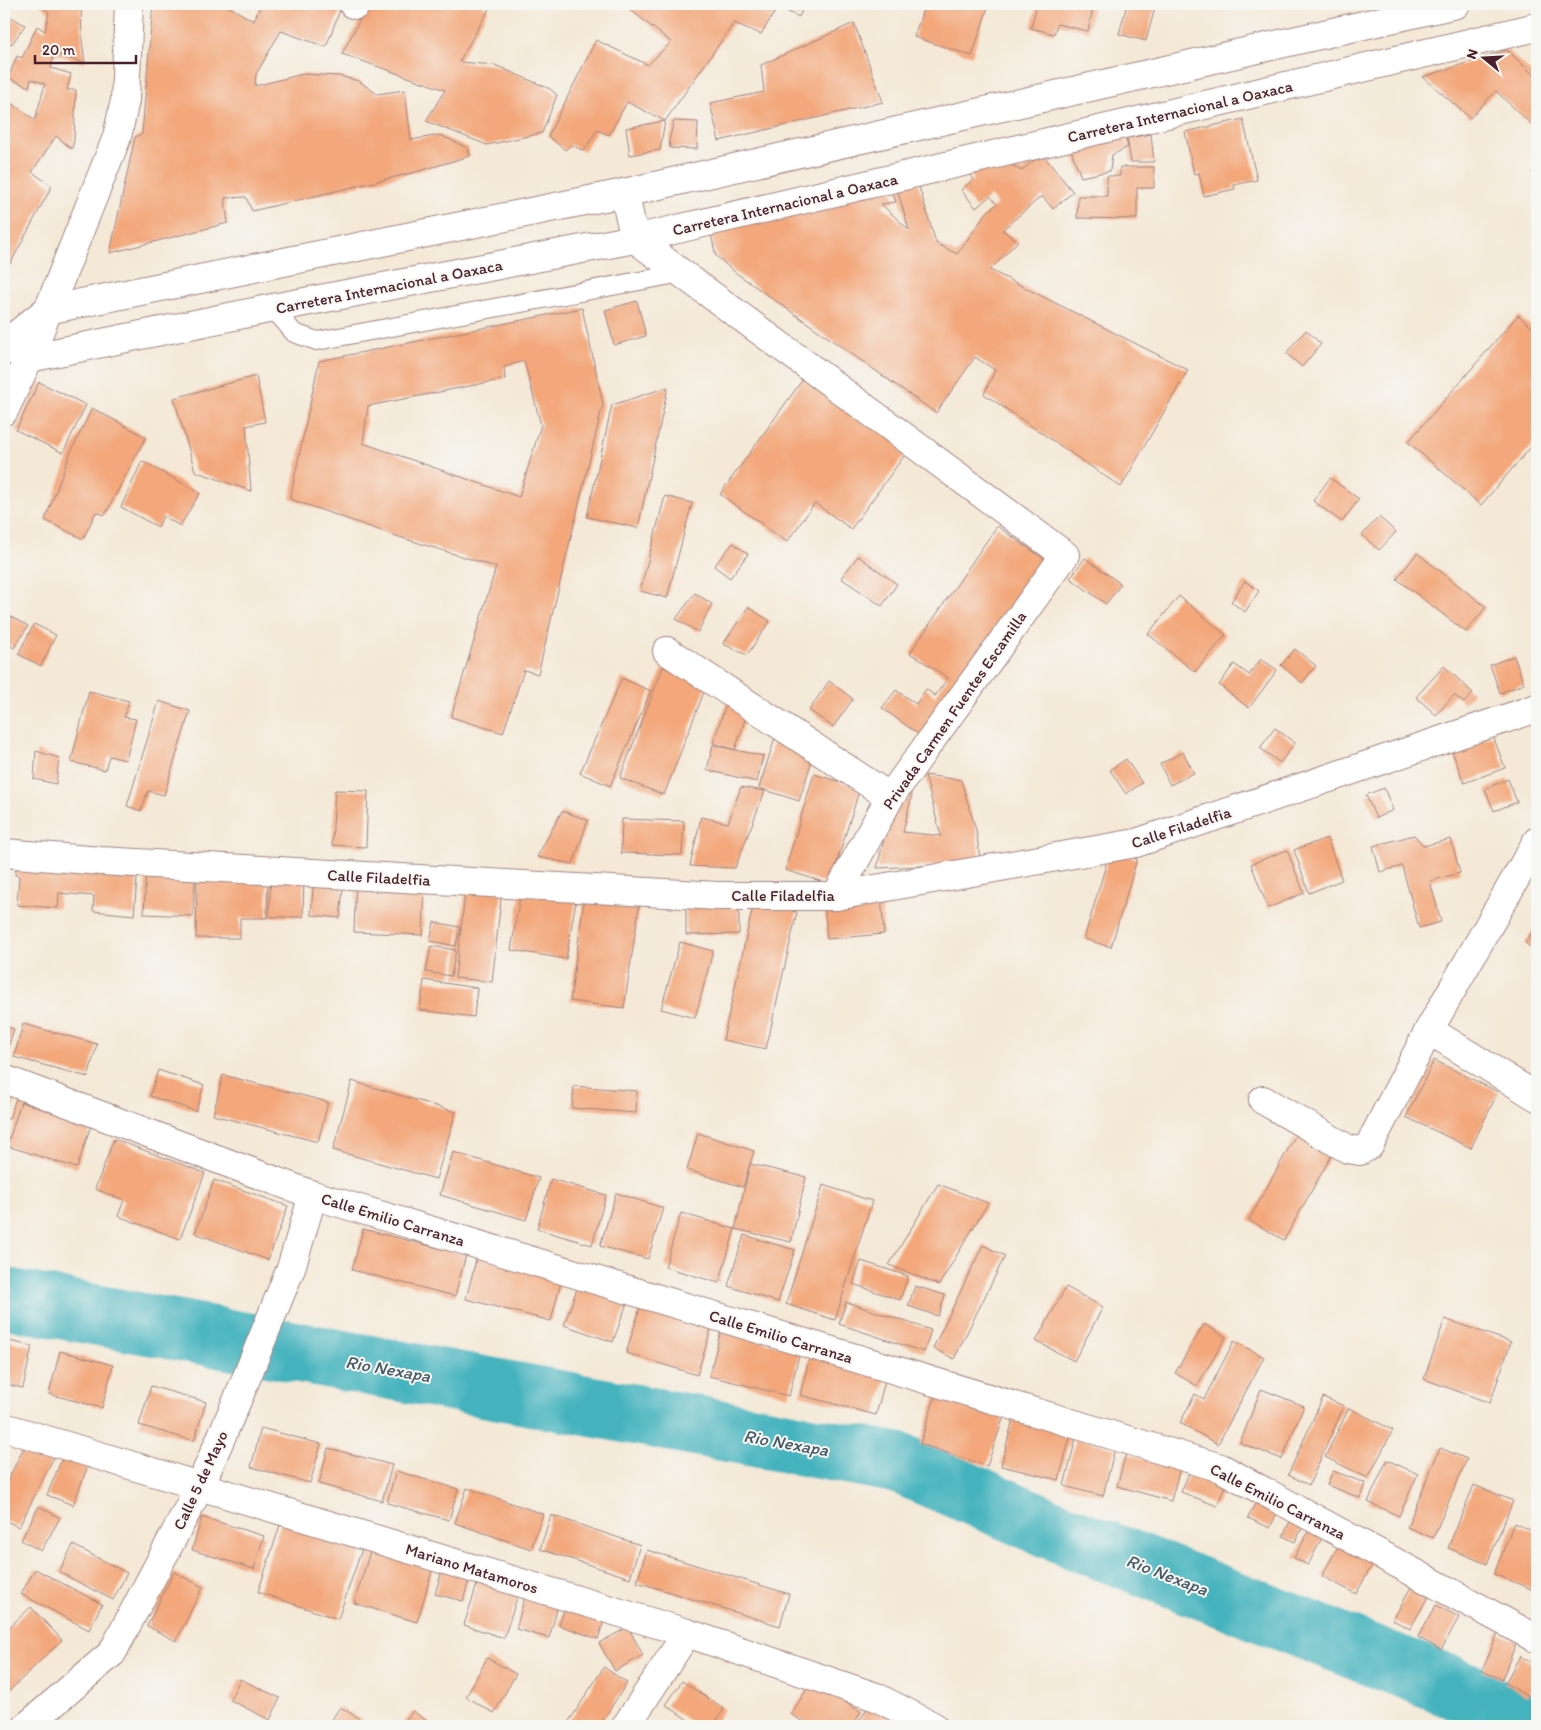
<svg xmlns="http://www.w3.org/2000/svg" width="1541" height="1730" viewBox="0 0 1541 1730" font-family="Itim,sans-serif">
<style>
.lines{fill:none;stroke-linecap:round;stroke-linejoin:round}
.river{stroke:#44b3be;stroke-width:61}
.building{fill:#f3a77a;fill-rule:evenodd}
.service-casing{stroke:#9f8480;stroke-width:20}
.minor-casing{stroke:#9f8480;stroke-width:30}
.tertiary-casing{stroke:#9f8480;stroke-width:30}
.service{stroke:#fff;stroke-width:18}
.minor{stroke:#fff;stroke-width:28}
.tertiary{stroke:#fff;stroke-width:28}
.labels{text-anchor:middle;stroke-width:4;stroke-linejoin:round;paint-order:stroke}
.street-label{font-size:16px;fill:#4a1f2b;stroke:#f6f6f2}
.water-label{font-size:18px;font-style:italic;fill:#485a66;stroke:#f6f6f2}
</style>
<rect width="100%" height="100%" fill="#f6f6f2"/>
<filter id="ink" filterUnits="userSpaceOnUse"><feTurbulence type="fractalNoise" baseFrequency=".02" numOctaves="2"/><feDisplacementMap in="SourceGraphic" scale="10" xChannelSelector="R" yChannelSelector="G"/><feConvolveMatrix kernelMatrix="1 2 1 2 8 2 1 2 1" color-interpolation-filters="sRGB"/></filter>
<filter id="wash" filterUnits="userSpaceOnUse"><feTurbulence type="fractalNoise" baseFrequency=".0096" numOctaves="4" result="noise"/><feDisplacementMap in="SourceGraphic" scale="20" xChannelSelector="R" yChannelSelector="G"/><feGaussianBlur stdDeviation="1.12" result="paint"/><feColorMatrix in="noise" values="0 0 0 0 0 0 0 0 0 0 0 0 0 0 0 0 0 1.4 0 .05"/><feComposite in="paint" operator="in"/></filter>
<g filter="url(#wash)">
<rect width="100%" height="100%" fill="#f4e8d6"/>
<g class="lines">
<path class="river" d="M 4,1298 L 898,1463 L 1075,1539 L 1463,1691 L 1527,1726"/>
</g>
<g id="blocks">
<g class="building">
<path d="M 38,4 L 81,4 L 82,40 L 85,63 L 54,54 L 51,68 L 71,74 L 67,90 L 76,90 L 74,140 L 72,149 L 56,136 L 32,172 L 52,186 L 10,264 L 4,261 L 4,98 L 35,120 L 45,84 L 31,79 L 29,87 L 8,78 L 17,56 L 22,58 L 37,26 L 45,31 L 49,12 Z"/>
<path d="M 153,4 L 224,4 L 254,21 L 261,4 L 326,4 L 340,10 L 326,47 L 281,31 L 256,74 L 255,86 L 303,74 L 339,76 L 359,81 L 377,94 L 405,90 L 411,140 L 440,135 L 468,148 L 470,156 L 416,172 L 252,211 L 246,197 L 225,198 L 228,223 L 110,253 L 135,137 L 142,134 Z"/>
<path d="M 368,4 L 481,4 L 489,9 L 459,62 L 495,65 L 550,89 L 557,95 L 542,133 L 487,145 L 426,121 L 445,90 L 342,54 Z"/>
<path d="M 629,4 L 805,4 L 799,17 L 778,7 L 761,34 L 734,23 L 665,121 L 660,150 L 630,155 L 626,128 L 665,121 L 627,102 L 609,135 L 597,130 L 584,151 L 571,145 L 565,150 L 548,136 L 596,40 L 648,65 L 671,42 L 627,7 Z"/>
<path d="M 925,4 L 989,4 L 972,56 L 914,37 Z"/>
<path d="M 1037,4 L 1094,4 L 1088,31 L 1057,24 L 1054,34 L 1031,28 Z"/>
<path d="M 1127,4 L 1156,4 L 1146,41 L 1119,34 Z"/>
<path d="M 1277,4 L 1295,4 L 1295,5 L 1277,7 Z"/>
<path d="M 4,13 L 25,25 L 12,44 L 4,40 Z"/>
<path d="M 854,23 L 883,102 L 719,141 L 710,103 L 764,92 L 761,65 Z"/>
<path d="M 1507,50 L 1537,78 L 1537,130 L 1496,91 L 1470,118 L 1423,77 Z"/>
<path d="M 1243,119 L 1257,180 L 1234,185 L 1235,189 L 1204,196 L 1199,173 L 1194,174 L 1185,132 Z"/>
<path d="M 674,121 L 698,122 L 697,149 L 670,148 L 669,140 Z"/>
<path d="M 1124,133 L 1128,147 L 1112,155 L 1110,171 L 1081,177 L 1071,150 Z"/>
<path d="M 1151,134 L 1154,162 L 1131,162 L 1127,138 Z"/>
<path d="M 1042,154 L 1073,192 L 1053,209 L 1042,196 L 1002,230 L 1018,241 L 990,270 L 1188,370 L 1121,487 L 984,394 L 995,370 L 975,357 L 936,413 L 736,273 L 716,256 L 709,226 L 889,183 L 896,202 L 881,204 L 909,230 L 896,185 L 917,180 L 936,243 L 957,254 L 987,212 L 997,204 L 990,196 L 976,208 L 961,190 L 974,179 L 969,173 L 1000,157 L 1021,171 Z"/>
<path d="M 1120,167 L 1154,167 L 1154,188 L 1137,188 L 1137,219 L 1077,218 L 1078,196 L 1107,196 L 1107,176 L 1120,176 Z"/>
<path d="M 1537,168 L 1537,178 L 1532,173 Z"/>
<path d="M 637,301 L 646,336 L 614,345 L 605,310 Z"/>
<path d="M 582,308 L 603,404 L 538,674 L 524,670 L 503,733 L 451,717 L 496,567 L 396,536 L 290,499 L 319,361 ZM 524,361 L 541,425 L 519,497 L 363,443 L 368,406 L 505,379 L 504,367 Z"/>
<path d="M 1518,315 L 1537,332 L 1537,440 L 1481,505 L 1408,442 Z"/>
<path d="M 1306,330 L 1321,344 L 1302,367 L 1286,353 Z"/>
<path d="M 806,375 L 909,449 L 851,529 L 815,503 L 787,542 L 720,494 Z"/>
<path d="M 256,376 L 265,422 L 246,426 L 251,491 L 195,471 L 174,398 Z"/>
<path d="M 39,382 L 86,405 L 63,453 L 16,430 Z"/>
<path d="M 668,387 L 638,528 L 587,517 L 612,405 Z"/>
<path d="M 92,408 L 146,437 L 105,515 L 96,512 L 83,539 L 45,520 L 70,454 Z"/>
<path d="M 142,461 L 200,493 L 180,526 L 163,516 L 158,527 L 121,507 Z"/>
<path d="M 1330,478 L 1359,499 L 1342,522 L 1313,501 Z"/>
<path d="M 665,496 L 692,503 L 667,598 L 640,591 Z"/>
<path d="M 1379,517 L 1396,532 L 1379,550 L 1362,535 Z"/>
<path d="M 997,526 L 1047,561 L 924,738 L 882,708 L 896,690 L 916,704 L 926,689 L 935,696 L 948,678 L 910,653 Z"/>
<path d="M 733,543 L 748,554 L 730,578 L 714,566 Z"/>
<path d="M 1417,553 L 1486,607 L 1466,632 L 1397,579 Z"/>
<path d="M 858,556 L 897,584 L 882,606 L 841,578 Z"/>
<path d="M 1085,558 L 1121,584 L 1106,604 L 1070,578 Z"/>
<path d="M 1245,581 L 1259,591 L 1245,612 L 1231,602 Z"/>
<path d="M 695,593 L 712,604 L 698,632 L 676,619 Z"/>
<path d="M 1179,596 L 1226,635 L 1195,672 L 1148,634 Z"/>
<path d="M 748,607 L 770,621 L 747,655 L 723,644 Z"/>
<path d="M 4,613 L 28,626 L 14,648 L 4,642 Z"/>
<path d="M 34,624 L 56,635 L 41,666 L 18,654 Z"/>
<path d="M 1295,649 L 1316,666 L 1302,683 L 1281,665 Z"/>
<path d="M 1514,656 L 1524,684 L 1500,693 L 1490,665 Z"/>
<path d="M 1261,659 L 1277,670 L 1249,708 L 1219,685 L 1234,664 L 1249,675 Z"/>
<path d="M 1444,666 L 1473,693 L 1464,703 L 1454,695 L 1436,715 L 1416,697 Z"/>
<path d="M 663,667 L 707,684 L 664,795 L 620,778 Z"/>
<path d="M 622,678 L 651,691 L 610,786 L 580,773 Z"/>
<path d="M 829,681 L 853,699 L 833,727 L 809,710 Z"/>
<path d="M 89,691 L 129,701 L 124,717 L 136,719 L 126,760 L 109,756 L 105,770 L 71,762 Z"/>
<path d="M 159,701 L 190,711 L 164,795 L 148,791 L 141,811 L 127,806 Z"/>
<path d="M 727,701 L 749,708 L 735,750 L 713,743 Z"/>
<path d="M 1275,728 L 1295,743 L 1280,763 L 1260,748 Z"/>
<path d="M 1493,736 L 1505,768 L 1464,783 L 1452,751 Z"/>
<path d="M 775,738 L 815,751 L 799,801 L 759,788 Z"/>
<path d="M 713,745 L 763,756 L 757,782 L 707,770 Z"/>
<path d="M 36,751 L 59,758 L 56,784 L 34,779 Z"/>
<path d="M 1183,752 L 1194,773 L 1170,785 L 1160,764 Z"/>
<path d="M 1126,759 L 1142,783 L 1126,794 L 1110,770 Z"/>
<path d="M 814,774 L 860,788 L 830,884 L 785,870 Z"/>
<path d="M 925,775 L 961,780 L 976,830 L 980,859 L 945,865 L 877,868 L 896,790 L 912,794 L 903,832 L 941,836 Z"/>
<path d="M 1508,779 L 1517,802 L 1494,811 L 1485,789 Z"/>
<path d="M 741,787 L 765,791 L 735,868 L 690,866 L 701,817 L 728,823 Z"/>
<path d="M 1384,788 L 1393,810 L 1376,818 L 1366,795 Z"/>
<path d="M 335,790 L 368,791 L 366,847 L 332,845 Z"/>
<path d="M 4,804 L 8,806 L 4,819 Z"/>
<path d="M 562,811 L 588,820 L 573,864 L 537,857 Z"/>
<path d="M 622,819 L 684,821 L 682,855 L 621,853 Z"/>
<path d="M 1414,835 L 1424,846 L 1451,839 L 1460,873 L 1430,881 L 1441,922 L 1419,928 L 1402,866 L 1380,872 L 1373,846 Z"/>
<path d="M 1327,838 L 1342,880 L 1309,893 L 1294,850 Z"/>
<path d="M 1287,850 L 1304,893 L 1268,908 L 1251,864 Z"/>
<path d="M 1110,851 L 1137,859 L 1111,947 L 1084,939 Z"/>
<path d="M 18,856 L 138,867 L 134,915 L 93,911 L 94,896 L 59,893 L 58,908 L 17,905 L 19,876 L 15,875 Z"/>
<path d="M 146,867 L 196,869 L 193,916 L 144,914 Z"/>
<path d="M 197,871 L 268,871 L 267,918 L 240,918 L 240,938 L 196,938 Z"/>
<path d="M 271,872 L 304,873 L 303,917 L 269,917 Z"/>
<path d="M 314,875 L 344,878 L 340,918 L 311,915 Z"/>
<path d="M 356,879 L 425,881 L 423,935 L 354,932 Z"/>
<path d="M 466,886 L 502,890 L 492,982 L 455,978 Z"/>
<path d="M 521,890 L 576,900 L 566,959 L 511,950 Z"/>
<path d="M 585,893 L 640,901 L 624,1008 L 570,1001 Z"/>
<path d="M 881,895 L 884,934 L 827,939 L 824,900 Z"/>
<path d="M 754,902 L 797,912 L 766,1049 L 723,1040 Z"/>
<path d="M 739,903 L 739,934 L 686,935 L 686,905 Z"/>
<path d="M 434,922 L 460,927 L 456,946 L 430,941 Z"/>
<path d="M 1537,924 L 1537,952 L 1525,943 Z"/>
<path d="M 680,942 L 713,951 L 695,1018 L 661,1009 Z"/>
<path d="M 431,946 L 456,950 L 451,976 L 426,972 Z"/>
<path d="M 424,980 L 477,988 L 474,1017 L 420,1010 Z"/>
<path d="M 23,1024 L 97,1044 L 88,1077 L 14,1057 Z"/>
<path d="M 4,1026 L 14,1029 L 5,1057 L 4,1056 Z"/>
<path d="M 1434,1060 L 1498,1092 L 1471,1148 L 1406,1117 Z"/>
<path d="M 158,1070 L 204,1085 L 196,1111 L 150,1096 Z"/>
<path d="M 223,1075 L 328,1102 L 318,1142 L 213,1115 Z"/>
<path d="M 352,1081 L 456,1112 L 436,1179 L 333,1150 Z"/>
<path d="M 574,1086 L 637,1091 L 636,1113 L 572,1108 Z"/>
<path d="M 4,1093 L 16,1098 L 9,1119 L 4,1117 Z"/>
<path d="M 21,1102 L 91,1125 L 77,1168 L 7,1146 Z"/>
<path d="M 1298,1131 L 1334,1151 L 1284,1240 L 1249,1220 Z"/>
<path d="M 698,1133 L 754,1151 L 743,1187 L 687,1170 Z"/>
<path d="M 114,1139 L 205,1173 L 180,1239 L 118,1216 L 124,1200 L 95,1189 Z"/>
<path d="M 453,1152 L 539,1178 L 526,1220 L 440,1195 Z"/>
<path d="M 750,1164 L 806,1177 L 791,1242 L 735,1229 L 719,1283 L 665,1267 L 681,1213 L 735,1229 Z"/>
<path d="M 551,1179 L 606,1195 L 592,1245 L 537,1229 Z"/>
<path d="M 214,1180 L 288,1206 L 268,1260 L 195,1233 Z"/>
<path d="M 938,1184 L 988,1203 L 939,1285 L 889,1265 Z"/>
<path d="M 823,1185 L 872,1201 L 835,1320 L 786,1304 Z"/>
<path d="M 616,1193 L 663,1208 L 648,1259 L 600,1246 Z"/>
<path d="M 363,1229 L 466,1255 L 455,1296 L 352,1270 Z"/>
<path d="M 744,1235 L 795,1250 L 778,1302 L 728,1286 Z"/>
<path d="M 983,1245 L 1005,1256 L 954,1359 L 933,1348 Z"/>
<path d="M 477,1256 L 562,1278 L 551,1321 L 466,1299 Z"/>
<path d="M 861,1261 L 908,1276 L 900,1300 L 853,1284 Z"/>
<path d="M 579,1283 L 628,1300 L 613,1342 L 564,1325 Z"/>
<path d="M 915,1286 L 945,1295 L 938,1316 L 908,1306 Z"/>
<path d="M 1066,1287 L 1103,1307 L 1074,1361 L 1036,1341 Z"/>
<path d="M 846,1302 L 931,1330 L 924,1352 L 839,1324 Z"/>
<path d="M 641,1305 L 712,1326 L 697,1375 L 626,1353 Z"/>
<path d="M 1445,1319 L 1511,1342 L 1490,1403 L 1424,1379 Z"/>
<path d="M 1204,1324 L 1226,1337 L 1197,1386 L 1175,1373 Z"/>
<path d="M 721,1331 L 800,1351 L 789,1396 L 709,1376 Z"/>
<path d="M 4,1340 L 32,1346 L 23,1388 L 4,1384 Z"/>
<path d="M 1234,1341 L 1264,1357 L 1218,1444 L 1180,1423 L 1195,1394 L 1204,1399 Z"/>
<path d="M 60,1351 L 113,1365 L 102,1408 L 49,1394 Z"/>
<path d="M 811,1352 L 887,1373 L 876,1415 L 800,1395 Z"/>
<path d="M 151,1386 L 206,1402 L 194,1441 L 139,1425 Z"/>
<path d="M 1261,1389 L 1304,1406 L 1282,1459 L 1240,1443 Z"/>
<path d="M 936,1394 L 1004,1416 L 987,1466 L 920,1444 Z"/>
<path d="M 1323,1397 L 1344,1406 L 1309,1485 L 1288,1475 Z"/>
<path d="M 1349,1408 L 1393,1430 L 1368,1478 L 1325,1457 Z"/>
<path d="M 1014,1415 L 1072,1429 L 1059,1480 L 1001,1466 Z"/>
<path d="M 261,1428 L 321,1444 L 310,1483 L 251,1467 Z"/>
<path d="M 1076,1438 L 1115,1448 L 1103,1496 L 1064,1486 Z"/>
<path d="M 27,1441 L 55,1455 L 19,1527 L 4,1520 L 4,1488 Z"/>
<path d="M 328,1448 L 392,1465 L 382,1501 L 319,1484 Z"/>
<path d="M 1440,1448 L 1467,1459 L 1433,1538 L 1407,1527 Z"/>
<path d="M 66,1449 L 91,1458 L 73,1505 L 47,1495 Z"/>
<path d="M 1126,1454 L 1180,1468 L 1171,1501 L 1117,1486 Z"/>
<path d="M 1387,1460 L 1418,1474 L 1399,1516 L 1368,1502 Z"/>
<path d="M 1191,1469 L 1226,1483 L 1217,1506 L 1181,1492 Z"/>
<path d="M 396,1471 L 458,1489 L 449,1520 L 387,1503 Z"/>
<path d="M 1333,1471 L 1365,1483 L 1360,1498 L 1327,1485 Z"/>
<path d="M 1474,1485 L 1513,1501 L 1487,1564 L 1448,1548 Z"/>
<path d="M 467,1488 L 543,1514 L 531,1549 L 455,1523 Z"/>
<path d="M 1260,1493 L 1282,1502 L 1270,1528 L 1248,1518 Z"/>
<path d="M 39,1506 L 60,1518 L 41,1551 L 21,1540 Z"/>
<path d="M 1295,1511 L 1308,1517 L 1295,1542 L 1283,1536 Z"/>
<path d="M 551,1515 L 640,1545 L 630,1578 L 540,1549 Z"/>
<path d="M 283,1516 L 364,1543 L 338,1619 L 258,1592 Z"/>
<path d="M 202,1517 L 264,1536 L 254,1569 L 192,1550 Z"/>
<path d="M 1514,1523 L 1537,1533 L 1537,1574 L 1531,1589 L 1494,1574 Z"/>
<path d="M 1311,1527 L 1324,1534 L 1308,1565 L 1294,1558 Z"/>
<path d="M 1342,1539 L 1376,1558 L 1356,1594 L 1322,1576 Z"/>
<path d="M 373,1542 L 435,1561 L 417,1622 L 354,1603 Z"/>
<path d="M 73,1545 L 127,1573 L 113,1600 L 59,1572 Z"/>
<path d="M 647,1550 L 789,1594 L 780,1626 L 637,1582 Z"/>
<path d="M 444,1564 L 471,1572 L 463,1601 L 435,1594 Z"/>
<path d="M 35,1569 L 102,1604 L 89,1630 L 21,1594 Z"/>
<path d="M 174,1572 L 203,1587 L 176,1641 L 147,1626 Z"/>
<path d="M 481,1572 L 521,1585 L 504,1638 L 464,1625 Z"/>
<path d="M 1412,1585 L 1429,1595 L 1410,1629 L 1393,1620 Z"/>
<path d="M 527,1589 L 560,1599 L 549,1638 L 516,1629 Z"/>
<path d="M 567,1602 L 606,1615 L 598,1639 L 559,1625 Z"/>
<path d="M 1436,1605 L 1459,1617 L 1441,1650 L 1418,1637 Z"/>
<path d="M 31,1607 L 62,1640 L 4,1696 L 4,1632 Z"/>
<path d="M 628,1627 L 643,1655 L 615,1671 L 599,1643 Z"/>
<path d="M 1498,1633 L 1517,1641 L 1502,1679 L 1482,1671 Z"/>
<path d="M 1520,1656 L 1537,1666 L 1537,1677 L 1527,1696 L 1505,1683 Z"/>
<path d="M 487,1658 L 516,1674 L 494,1713 L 466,1697 Z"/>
<path d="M 604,1667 L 627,1683 L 599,1726 L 566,1726 Z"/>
<path d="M 240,1679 L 280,1698 L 270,1720 L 230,1700 Z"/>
<path d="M 682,1681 L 724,1709 L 713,1726 L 697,1726 L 666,1705 Z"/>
<path d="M 812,1681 L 861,1712 L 852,1726 L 810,1726 L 791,1714 Z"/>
<path d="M 871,1702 L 904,1723 L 902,1726 L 856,1726 Z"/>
<path d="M 340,1707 L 372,1726 L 328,1726 Z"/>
<path d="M 413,1711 L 434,1726 L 401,1726 Z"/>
</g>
</g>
</g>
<g filter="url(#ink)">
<use href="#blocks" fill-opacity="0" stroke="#9f8480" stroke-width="1"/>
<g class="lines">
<g class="service-casing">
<path id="service" d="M 273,308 L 294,333 L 317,341 L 682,273"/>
</g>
<g class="minor-casing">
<g id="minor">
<path d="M 353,4 L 356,5"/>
<path d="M 624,193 L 635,239 L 1065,555 L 890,797 L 836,896"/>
<path d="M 4,411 L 29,358 L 117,137 L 125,100 L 129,4"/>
<path d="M 667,651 L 890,797"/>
<path d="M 4,853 L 101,861 L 718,896 L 836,896 L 1136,843 L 1537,708"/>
<path d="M 1429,1030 L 1537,1097"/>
<path d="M 4,1079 L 313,1195 L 1221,1468 L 1537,1639"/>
<path d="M 1263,1100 L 1348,1149 L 1360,1151 L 1369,1146 L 1429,1030 L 1537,841"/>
<path d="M 4,1427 L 687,1633 L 876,1697 L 933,1726"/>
<path d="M 27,1726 L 112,1653 L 200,1486 L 239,1396 L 291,1268 L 313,1195"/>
<path d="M 626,1726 L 687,1633"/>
</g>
</g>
<g class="tertiary-casing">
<g id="tertiary">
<path d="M 4,345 L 47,310 L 624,193 L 1456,4"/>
<path d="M 4,346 L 29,358 L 273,308 L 635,239 L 1537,27"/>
</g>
</g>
<use href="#service" class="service"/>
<use href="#minor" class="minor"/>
<use href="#tertiary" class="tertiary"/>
</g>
</g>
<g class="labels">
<g class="street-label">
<text transform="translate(1180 111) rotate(-13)" y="6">Carretera Internacional a Oaxaca</text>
<text transform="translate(785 204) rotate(-13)" y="6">Carretera Internacional a Oaxaca</text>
<text transform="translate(389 286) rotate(-11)" y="6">Carretera Internacional a Oaxaca</text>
<text transform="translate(954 710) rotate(-55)" y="6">Privada Carmen Fuentes Escamilla</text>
<text transform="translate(1181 827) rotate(-18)" y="6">Calle Filadelfia</text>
<text transform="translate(379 877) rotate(3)" y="6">Calle Filadelfia</text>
<text x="783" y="901">Calle Filadelfia</text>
<text transform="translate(393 1219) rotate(17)" y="6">Calle Emilio Carranza</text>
<text transform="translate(781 1336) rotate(17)" y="6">Calle Emilio Carranza</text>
<text transform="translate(200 1480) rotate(-65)" y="6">Calle 5 de Mayo</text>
<text transform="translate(1278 1501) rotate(27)" y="6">Calle Emilio Carranza</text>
<text transform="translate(472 1568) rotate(17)" y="6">Mariano Matamoros</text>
</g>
<g class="water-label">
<text transform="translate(388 1369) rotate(10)" y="6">Rio Nexapa</text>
<text transform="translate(786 1443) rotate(10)" y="6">Rio Nexapa</text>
<text transform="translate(1167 1575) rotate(21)" y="6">Rio Nexapa</text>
</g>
</g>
<rect width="1541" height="1730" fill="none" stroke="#f6f6f2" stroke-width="20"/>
<g transform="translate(1484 58) rotate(288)" stroke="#f6f6f2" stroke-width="4" paint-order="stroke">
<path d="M0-4L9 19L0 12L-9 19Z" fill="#4a1f2b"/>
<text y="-8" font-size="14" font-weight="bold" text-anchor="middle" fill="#4a1f2b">N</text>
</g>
<path d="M35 55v8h101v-8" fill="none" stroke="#4a1f2b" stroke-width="2.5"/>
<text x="42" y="55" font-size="15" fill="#4a1f2b" stroke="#f6f6f2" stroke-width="4" paint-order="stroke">20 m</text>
</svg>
